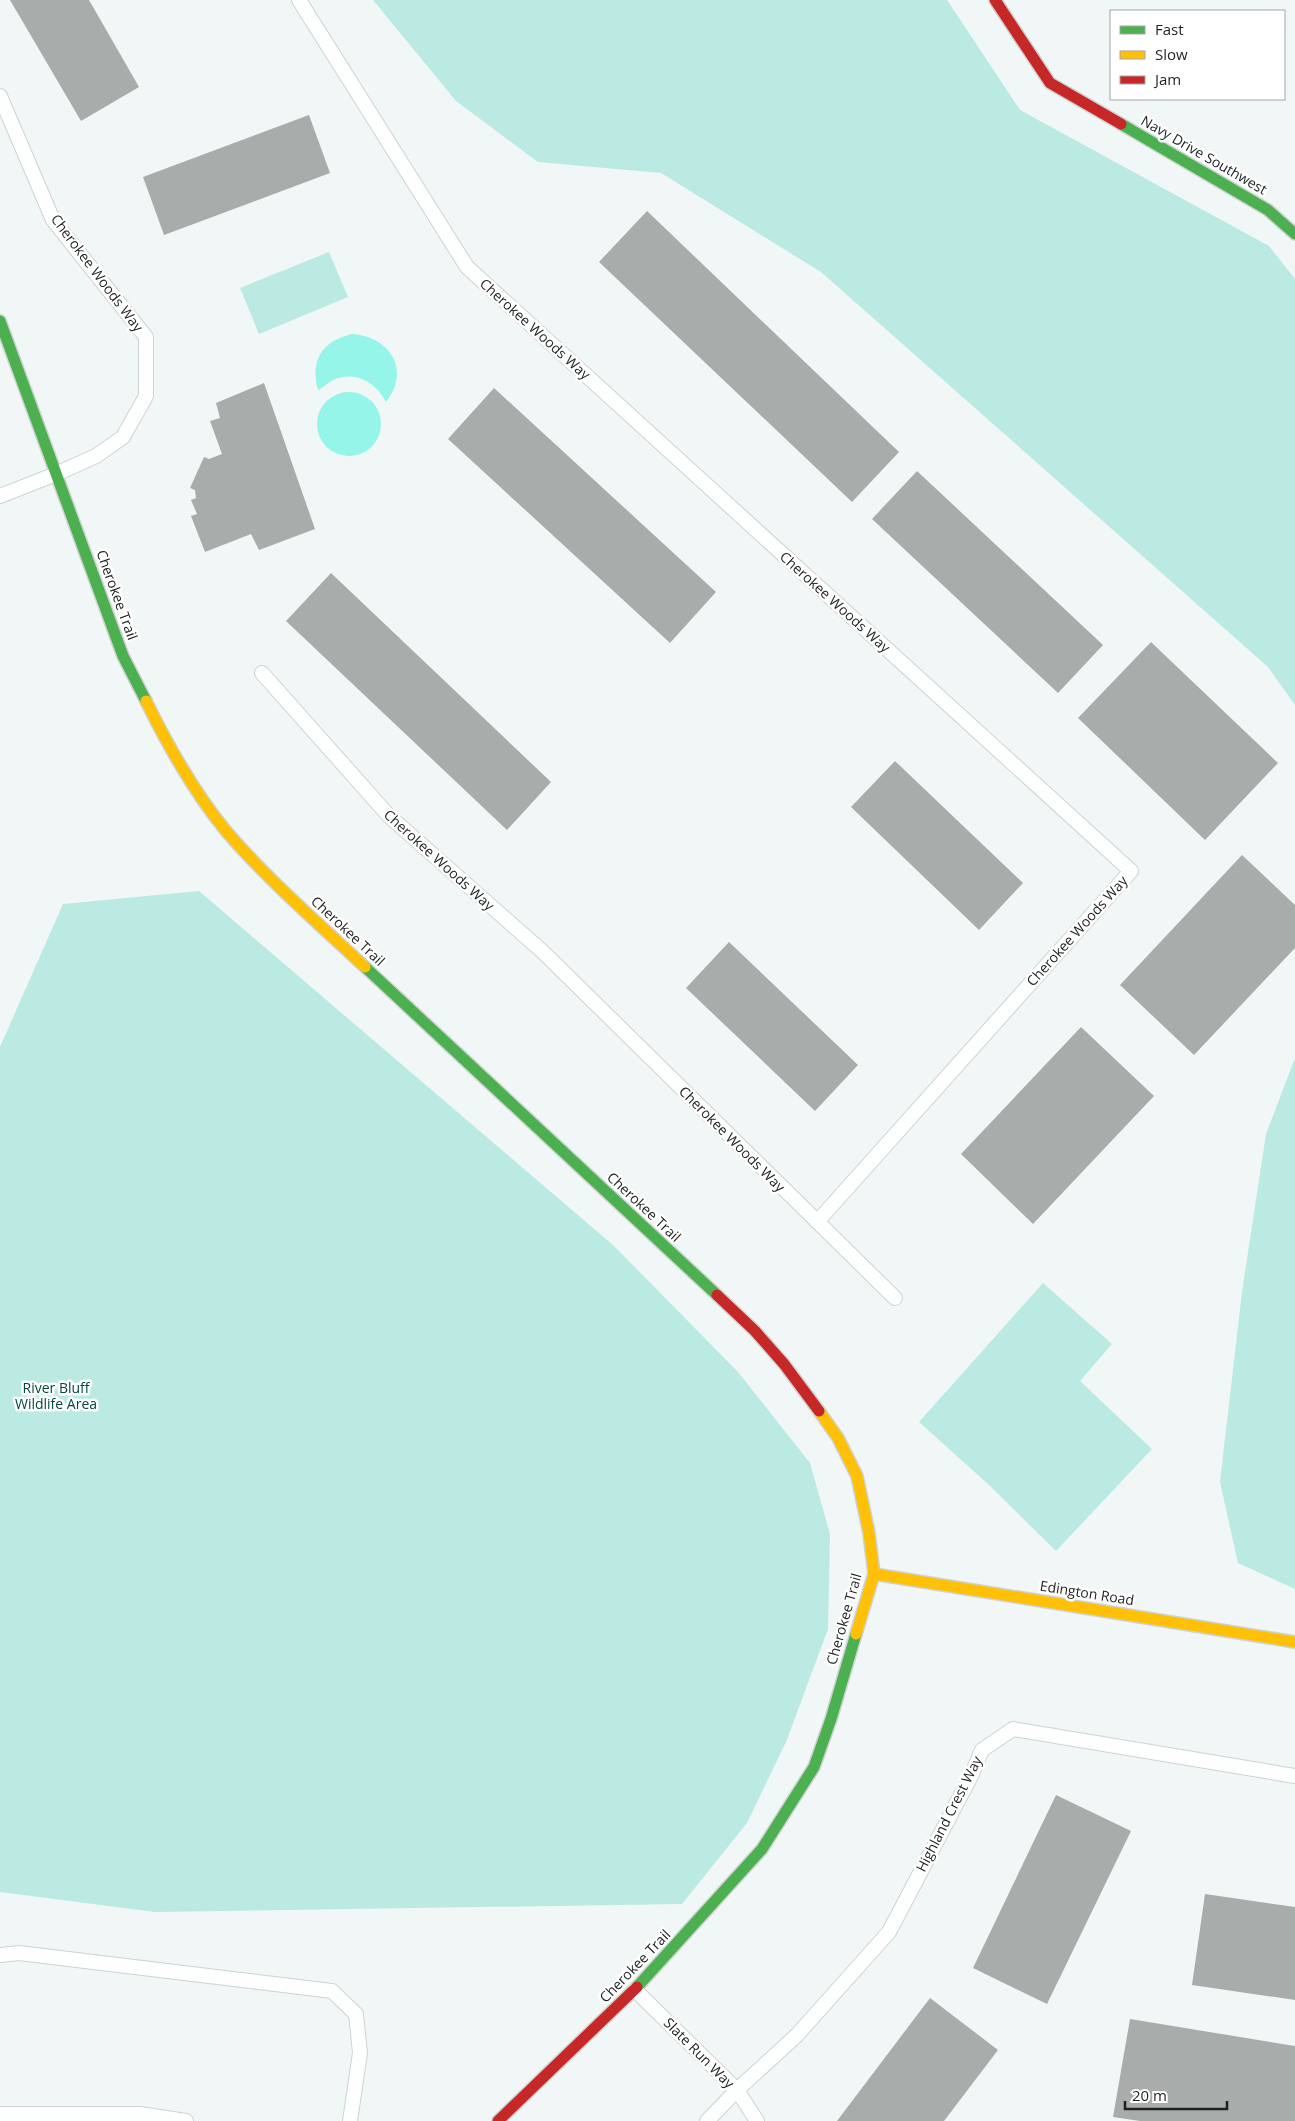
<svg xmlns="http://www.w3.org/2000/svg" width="1295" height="2121" viewBox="0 0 1295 2121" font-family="'Open Sans',sans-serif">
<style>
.green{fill:#baeae2}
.water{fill:#95f5e8}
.building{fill:#a8adac}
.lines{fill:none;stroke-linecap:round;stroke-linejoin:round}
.lane-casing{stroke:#ced3d2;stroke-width:16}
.fast-casing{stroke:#ced3d2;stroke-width:14}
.slow-casing{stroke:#ced3d2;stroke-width:14}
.jam-casing{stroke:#ced3d2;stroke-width:14}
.lane{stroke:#fdfefe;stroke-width:14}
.fast{stroke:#4caf50;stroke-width:11}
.slow{stroke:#ffc107;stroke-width:11}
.jam{stroke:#c62828;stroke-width:11}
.labels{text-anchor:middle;stroke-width:5;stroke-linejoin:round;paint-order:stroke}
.street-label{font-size:14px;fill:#1d2121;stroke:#fff}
.park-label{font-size:14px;fill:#06463f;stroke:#fff}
</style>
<rect width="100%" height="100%" fill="#f1f7f6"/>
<g class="green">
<path d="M 373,0 L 947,0 L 1020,110 L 1269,246 L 1295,279 L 1295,705 L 1268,667 L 821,272 L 661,173 L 538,162 L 456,101 Z"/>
<path d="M 329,252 L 348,297 L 259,334 L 240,288 Z"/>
<path d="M 199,891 L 614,1246 L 738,1372 L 810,1463 L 830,1534 L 828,1629 L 786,1742 L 747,1823 L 682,1904 L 155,1912 L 0,1892 L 0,1047 L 63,904 Z"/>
<path d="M 1295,1058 L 1295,1589 L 1238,1563 L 1220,1482 L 1242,1292 L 1266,1134 Z"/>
<path d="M 1043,1283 L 1112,1344 L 1080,1381 L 1152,1449 L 1056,1551 L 988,1484 L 919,1422 Z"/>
</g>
<g class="water">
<path d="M 352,334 C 389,336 412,370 386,402 C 376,382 355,370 333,380 C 328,383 321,389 318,390 C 310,360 322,341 352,334 Z"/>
<circle cx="349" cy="424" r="32"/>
</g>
<g class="building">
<path d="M 10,0 L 89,0 L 139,87 L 81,121 Z"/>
<path d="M 309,115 L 330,173 L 164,235 L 143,177 Z"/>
<path d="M 647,211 L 899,452 L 852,502 L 599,262 Z"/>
<path d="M 264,383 L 315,529 L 259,550 L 251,534 L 205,552 L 191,516 L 197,514 L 191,500 L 196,498 L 195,490 L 190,488 L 204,457 L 209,459 L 222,454 L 210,421 L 220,418 L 216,403 Z"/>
<path d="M 494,388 L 716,592 L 670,643 L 448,439 Z"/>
<path d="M 917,471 L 1103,645 L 1058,693 L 872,519 Z"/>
<path d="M 331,573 L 551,782 L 507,830 L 286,621 Z"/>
<path d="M 1151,642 L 1278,763 L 1205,840 L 1078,718 Z"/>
<path d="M 895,761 L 1023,883 L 979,930 L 851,807 Z"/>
<path d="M 1242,855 L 1295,905 L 1295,948 L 1194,1055 L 1120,985 Z"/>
<path d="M 729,942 L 858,1065 L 815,1111 L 686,988 Z"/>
<path d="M 1081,1027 L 1154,1096 L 1033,1224 L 961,1154 Z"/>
<path d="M 1056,1795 L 1131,1831 L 1047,2004 L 973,1968 Z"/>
<path d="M 1205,1894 L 1295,1907 L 1295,2000 L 1192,1985 Z"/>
<path d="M 930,1998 L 998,2050 L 944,2121 L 837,2121 Z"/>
<path d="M 1130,2019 L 1295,2046 L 1295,2121 L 1140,2121 L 1113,2117 Z"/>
</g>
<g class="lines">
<g class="lane-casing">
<g id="lane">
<path d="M 299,0 L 467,267 L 1131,871 L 817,1222"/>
<path d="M 0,96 L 53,220 L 146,337 L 146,396 L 123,437 L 96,456 L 56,474 L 0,496"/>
<path d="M 262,673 L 389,816 L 543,952 L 895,1298"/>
<path d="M 0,1955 L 19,1953 L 332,1991 L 356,2014 L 360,2053 L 350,2121"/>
<path d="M 635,1990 L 737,2090 L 757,2121"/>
<path d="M 0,2114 L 140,2114 L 186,2121"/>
<path d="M 707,2121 L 737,2090 L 797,2035 L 889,1932 L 971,1776 L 982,1750 L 1013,1729 L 1295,1776"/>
</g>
</g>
<g class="fast-casing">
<g id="fast">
<path d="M 1121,124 L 1268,210 L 1295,234"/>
<path d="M 0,321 L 123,656 L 146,701"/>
<path d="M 365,967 L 717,1295"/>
<path d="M 637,1987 L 762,1849 L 814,1767 L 831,1719 L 856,1634"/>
</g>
</g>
<g class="slow-casing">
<g id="slow">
<path d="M 146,701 C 168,746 194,792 226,831 C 268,880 318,923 365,967"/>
<path d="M 819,1411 L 838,1438 L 857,1476 L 869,1533 L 874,1574 L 856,1634"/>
<path d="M 874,1574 L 1295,1642"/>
</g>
</g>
<g class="jam-casing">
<g id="jam">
<path d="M 995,0 L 1050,83 L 1121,124"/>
<path d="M 717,1295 L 755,1331 L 784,1364 L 819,1411"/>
<path d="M 498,2121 L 637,1987"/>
</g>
</g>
<use href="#lane" class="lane"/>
<use href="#fast" class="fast"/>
<use href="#slow" class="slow"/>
<use href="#jam" class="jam"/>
</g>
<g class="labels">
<g class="street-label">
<text transform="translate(1204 155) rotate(30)" y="5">Navy Drive Southwest</text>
<text transform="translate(97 273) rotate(53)" y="5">Cherokee Woods Way</text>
<text transform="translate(535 329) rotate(42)" y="5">Cherokee Woods Way</text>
<text transform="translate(117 595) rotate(70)" y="5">Cherokee Trail</text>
<text transform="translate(835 602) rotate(42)" y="5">Cherokee Woods Way</text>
<text transform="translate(439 860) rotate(42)" y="5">Cherokee Woods Way</text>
<text transform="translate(348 931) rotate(43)" y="5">Cherokee Trail</text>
<text transform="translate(1077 931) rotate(-48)" y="5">Cherokee Woods Way</text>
<text transform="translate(732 1139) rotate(45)" y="5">Cherokee Woods Way</text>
<text transform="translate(644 1207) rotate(43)" y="5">Cherokee Trail</text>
<text transform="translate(1087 1593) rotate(9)" y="5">Edington Road</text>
<text transform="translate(844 1619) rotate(-74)" y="5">Cherokee Trail</text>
<text transform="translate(949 1814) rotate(-63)" y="5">Highland Crest Way</text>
<text transform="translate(635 1966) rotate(-46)" y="5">Cherokee Trail</text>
<text transform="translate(699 2053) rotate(45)" y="5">Slate Run Way</text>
</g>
<g class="park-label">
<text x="56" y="1393">River Bluff<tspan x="56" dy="16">Wildlife Area</tspan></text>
</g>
</g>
<rect x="1110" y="10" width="175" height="90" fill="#ffffff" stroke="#a5a6a6"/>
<rect x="1120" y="26" width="25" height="8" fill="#4caf50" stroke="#a5a6a6"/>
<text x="1155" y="35" font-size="15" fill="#1d2121">Fast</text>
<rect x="1120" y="51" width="25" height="8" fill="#ffc107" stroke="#a5a6a6"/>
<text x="1155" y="60" font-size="15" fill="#1d2121">Slow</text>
<rect x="1120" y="76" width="25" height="8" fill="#c62828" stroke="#a5a6a6"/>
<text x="1155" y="85" font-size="15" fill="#1d2121">Jam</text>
<path d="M1125 2101v8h102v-8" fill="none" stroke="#1d2121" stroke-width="2.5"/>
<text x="1132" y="2101" font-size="15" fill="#1d2121" stroke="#ffffff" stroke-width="4" paint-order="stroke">20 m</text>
</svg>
